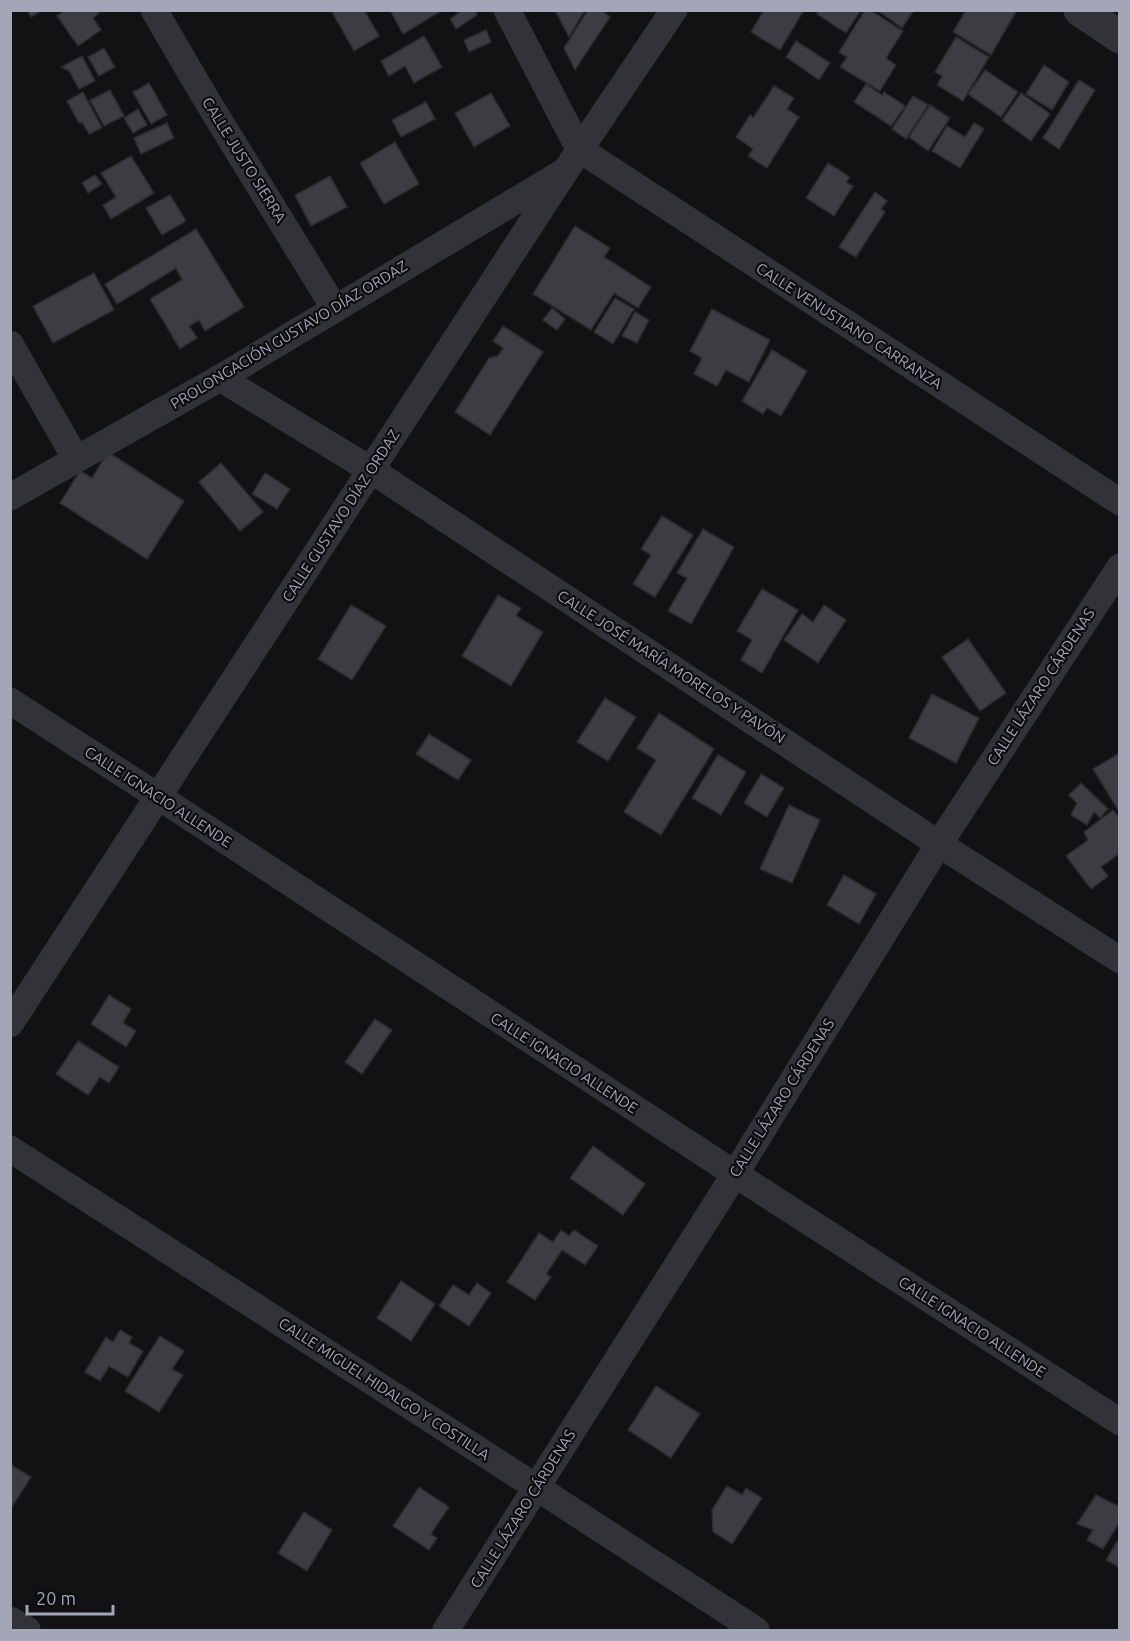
<svg xmlns="http://www.w3.org/2000/svg" width="1130" height="1641" viewBox="0 0 1130 1641" font-family="Ubuntu,sans-serif">
<style>
.building{fill:#3c3c42;stroke:#2c2b30;stroke-width:1.5}
.lines{fill:none;stroke-linecap:round;stroke-linejoin:round}
.minor{stroke:#323339;stroke-width:27}
.tertiary{stroke:#323339;stroke-width:33}
.labels{text-anchor:middle;stroke-width:4.5;stroke-linejoin:round;paint-order:stroke}
.street-label{font-size:15px;fill:#a2a6b6;stroke:#0d0d0f}
</style>
<rect width="100%" height="100%" fill="#121214"/>
<g class="building">
<path d="M 27,10 L 43,10 L 31,17 Z"/>
<path d="M 66,10 L 97,10 L 99,13 L 93,18 L 101,30 L 78,46 L 57,16 Z"/>
<path d="M 331,10 L 364,10 L 379,36 L 354,51 Z"/>
<path d="M 390,10 L 443,10 L 403,34 Z"/>
<path d="M 463,10 L 474,10 L 477,15 L 456,29 L 450,19 Z"/>
<path d="M 555,10 L 585,10 L 569,37 Z"/>
<path d="M 588,10 L 601,10 L 610,17 L 575,70 L 564,48 Z"/>
<path d="M 764,10 L 804,10 L 780,50 L 751,32 Z"/>
<path d="M 819,10 L 861,10 L 846,33 L 817,14 Z"/>
<path d="M 865,10 L 870,10 L 903,31 L 886,58 L 896,65 L 880,91 L 840,67 L 847,57 L 839,52 Z"/>
<path d="M 877,10 L 914,10 L 902,28 Z"/>
<path d="M 966,10 L 1017,10 L 991,55 L 953,32 Z"/>
<path d="M 486,30 L 491,42 L 469,52 L 464,40 Z"/>
<path d="M 424,36 L 442,67 L 414,83 L 405,66 L 389,76 L 381,61 Z"/>
<path d="M 956,37 L 989,57 L 963,101 L 937,85 L 942,76 L 935,72 Z"/>
<path d="M 796,41 L 830,63 L 819,80 L 786,57 Z"/>
<path d="M 104,48 L 115,67 L 99,76 L 88,57 Z"/>
<path d="M 82,56 L 95,81 L 79,89 L 69,71 L 61,67 Z"/>
<path d="M 1044,65 L 1069,82 L 1052,110 L 1026,94 Z"/>
<path d="M 985,70 L 1018,92 L 1001,117 L 968,94 Z"/>
<path d="M 1079,80 L 1095,90 L 1059,149 L 1043,138 Z"/>
<path d="M 149,83 L 167,115 L 151,124 L 133,92 Z"/>
<path d="M 866,84 L 882,95 L 884,92 L 905,106 L 891,126 L 854,102 Z"/>
<path d="M 774,86 L 794,98 L 787,109 L 799,117 L 767,168 L 748,156 L 753,149 L 736,137 L 750,115 L 753,118 Z"/>
<path d="M 110,90 L 124,116 L 104,126 L 90,100 Z"/>
<path d="M 83,92 L 102,128 L 89,134 L 82,122 L 79,123 L 67,101 Z"/>
<path d="M 491,93 L 510,126 L 474,147 L 455,113 Z"/>
<path d="M 1021,93 L 1050,114 L 1031,141 L 1002,120 Z"/>
<path d="M 913,96 L 928,105 L 906,139 L 892,129 Z"/>
<path d="M 426,102 L 435,119 L 401,137 L 392,120 Z"/>
<path d="M 930,105 L 950,118 L 928,151 L 909,137 Z"/>
<path d="M 138,109 L 147,125 L 133,133 L 124,118 Z"/>
<path d="M 167,123 L 174,138 L 141,154 L 134,138 Z"/>
<path d="M 974,123 L 984,129 L 960,168 L 932,151 L 947,126 L 965,137 Z"/>
<path d="M 395,142 L 419,184 L 384,204 L 360,163 Z"/>
<path d="M 131,156 L 154,193 L 111,219 L 103,205 L 116,197 L 101,173 Z"/>
<path d="M 828,163 L 850,177 L 846,182 L 853,186 L 834,216 L 806,198 Z"/>
<path d="M 95,175 L 102,184 L 88,193 L 82,183 Z"/>
<path d="M 330,176 L 347,207 L 311,226 L 295,195 Z"/>
<path d="M 875,192 L 887,201 L 881,209 L 885,212 L 856,257 L 839,247 Z"/>
<path d="M 170,195 L 186,221 L 162,235 L 146,208 Z"/>
<path d="M 575,226 L 610,248 L 604,257 L 651,287 L 638,308 L 614,293 L 591,330 L 533,294 Z"/>
<path d="M 196,229 L 244,307 L 205,331 L 199,320 L 189,326 L 197,338 L 180,349 L 150,299 L 182,280 L 176,268 L 117,304 L 105,284 Z"/>
<path d="M 94,273 L 114,310 L 53,343 L 33,306 Z"/>
<path d="M 615,298 L 634,309 L 613,344 L 594,332 Z"/>
<path d="M 552,308 L 565,319 L 557,330 L 543,320 Z"/>
<path d="M 712,309 L 770,340 L 749,382 L 726,370 L 717,386 L 694,374 L 702,358 L 690,351 Z"/>
<path d="M 635,312 L 649,320 L 637,343 L 622,336 Z"/>
<path d="M 503,326 L 543,352 L 490,435 L 455,412 L 489,358 L 498,356 L 503,348 L 493,341 Z"/>
<path d="M 772,350 L 807,371 L 781,416 L 767,408 L 763,414 L 742,401 Z"/>
<path d="M 108,452 L 184,501 L 147,559 L 60,503 L 80,471 L 92,478 Z"/>
<path d="M 221,463 L 263,512 L 240,531 L 199,482 Z"/>
<path d="M 265,473 L 290,489 L 277,509 L 252,494 Z"/>
<path d="M 662,516 L 693,535 L 655,597 L 633,584 L 651,555 L 641,549 Z"/>
<path d="M 703,529 L 734,547 L 691,624 L 668,611 L 687,578 L 677,573 Z"/>
<path d="M 762,589 L 798,610 L 762,673 L 741,660 L 752,640 L 737,631 Z"/>
<path d="M 498,595 L 521,608 L 516,616 L 543,632 L 511,686 L 462,656 Z"/>
<path d="M 351,605 L 386,626 L 352,680 L 318,659 Z"/>
<path d="M 824,605 L 846,620 L 818,663 L 784,640 L 802,614 L 813,622 Z"/>
<path d="M 968,639 L 1006,693 L 980,711 L 942,657 Z"/>
<path d="M 932,694 L 979,718 L 956,763 L 909,738 Z"/>
<path d="M 605,698 L 636,717 L 608,761 L 577,742 Z"/>
<path d="M 659,713 L 714,749 L 661,835 L 624,812 L 656,760 L 637,748 Z"/>
<path d="M 429,734 L 471,760 L 458,780 L 416,754 Z"/>
<path d="M 1118,754 L 1120,757 L 1120,813 L 1093,769 Z"/>
<path d="M 718,755 L 746,772 L 721,815 L 692,798 Z"/>
<path d="M 761,774 L 784,788 L 767,817 L 744,803 Z"/>
<path d="M 1081,783 L 1108,809 L 1100,818 L 1094,812 L 1087,825 L 1071,815 L 1077,803 L 1069,795 Z"/>
<path d="M 789,805 L 820,820 L 792,883 L 760,869 Z"/>
<path d="M 1113,810 L 1120,818 L 1120,853 L 1101,867 L 1108,876 L 1091,889 L 1066,856 L 1088,840 L 1084,832 Z"/>
<path d="M 844,875 L 876,894 L 859,924 L 827,905 Z"/>
<path d="M 109,995 L 131,1009 L 123,1023 L 136,1031 L 126,1047 L 91,1024 Z"/>
<path d="M 375,1019 L 392,1030 L 362,1074 L 345,1062 Z"/>
<path d="M 78,1041 L 119,1067 L 109,1083 L 100,1077 L 88,1095 L 56,1074 Z"/>
<path d="M 593,1146 L 645,1184 L 623,1215 L 570,1178 Z"/>
<path d="M 561,1230 L 569,1236 L 574,1230 L 598,1246 L 585,1265 L 562,1250 L 546,1274 L 551,1277 L 535,1300 L 507,1282 L 539,1233 L 553,1242 Z"/>
<path d="M 401,1281 L 435,1304 L 411,1341 L 377,1318 Z"/>
<path d="M 477,1283 L 491,1293 L 469,1326 L 439,1306 L 453,1285 L 469,1295 Z"/>
<path d="M 120,1330 L 132,1337 L 129,1343 L 143,1351 L 128,1377 L 109,1366 L 100,1381 L 85,1372 L 106,1337 L 113,1342 Z"/>
<path d="M 160,1336 L 184,1351 L 172,1369 L 183,1375 L 159,1412 L 125,1391 Z"/>
<path d="M 656,1386 L 700,1414 L 671,1458 L 628,1430 Z"/>
<path d="M 10,1464 L 31,1477 L 10,1510 Z"/>
<path d="M 727,1486 L 742,1495 L 746,1488 L 762,1498 L 732,1544 L 713,1532 L 712,1510 Z"/>
<path d="M 419,1487 L 449,1507 L 431,1534 L 437,1538 L 429,1550 L 393,1526 Z"/>
<path d="M 1096,1495 L 1120,1507 L 1120,1521 L 1103,1549 L 1087,1540 L 1093,1530 L 1077,1524 Z"/>
<path d="M 304,1512 L 332,1530 L 307,1571 L 278,1553 Z"/>
<path d="M 1120,1537 L 1120,1568 L 1106,1560 Z"/>
</g>
<g class="lines">
<g class="minor">
<path d="M 154,10 L 206,99 L 335,309"/>
<path d="M 507,10 L 579,149 L 1120,502"/>
<path d="M 10,344 L 76,459"/>
<path d="M 220,378 L 371,470 L 939,844 L 1120,960"/>
<path d="M 10,497 L 220,378 L 560,174"/>
<path d="M 10,701 L 159,797 L 735,1174 L 1120,1422"/>
<path d="M 10,1024 L 566,170 L 674,10"/>
<path d="M 10,1149 L 536,1487 L 756,1630"/>
<path d="M 10,1620 L 27,1630"/>
<path d="M 446,1630 L 735,1174 L 939,844 L 1120,567"/>
</g>
<path class="tertiary" d="M 1080,10 L 1120,37"/>
</g>
<g class="labels">
<g class="street-label">
<text transform="translate(244 160) rotate(58)" y="5">CALLE JUSTO SIERRA</text>
<text transform="translate(849 326) rotate(33)" y="5">CALLE VENUSTIANO CARRANZA</text>
<text transform="translate(289 335) rotate(-31)" y="5">PROLONGACIÓN GUSTAVO DÍAZ ORDAZ</text>
<text transform="translate(341 516) rotate(-57)" y="5">CALLE GUSTAVO DÍAZ ORDAZ</text>
<text transform="translate(671 667) rotate(33)" y="5">CALLE JOSÉ MARÍA MORELOS Y PAVÓN</text>
<text transform="translate(1041 687) rotate(-57)" y="5">CALLE LÁZARO CÁRDENAS</text>
<text transform="translate(158 797) rotate(33)" y="5">CALLE IGNACIO ALLENDE</text>
<text transform="translate(564 1063) rotate(33)" y="5">CALLE IGNACIO ALLENDE</text>
<text transform="translate(782 1098) rotate(-58)" y="5">CALLE LÁZARO CÁRDENAS</text>
<text transform="translate(972 1327) rotate(33)" y="5">CALLE IGNACIO ALLENDE</text>
<text transform="translate(384 1389) rotate(33)" y="5">CALLE MIGUEL HIDALGO Y COSTILLA</text>
<text transform="translate(523 1509) rotate(-58)" y="5">CALLE LÁZARO CÁRDENAS</text>
</g>
</g>
<rect width="1130" height="1641" fill="none" stroke="#a2a6b6" stroke-width="24"/>
<path d="M27 1605v9h86v-9" fill="none" stroke="#a2a6b6" stroke-width="3"/>
<text x="36" y="1605" font-size="18" fill="#a2a6b6" stroke="#0d0d0f" stroke-width="4.5" paint-order="stroke">20 m</text>
</svg>
